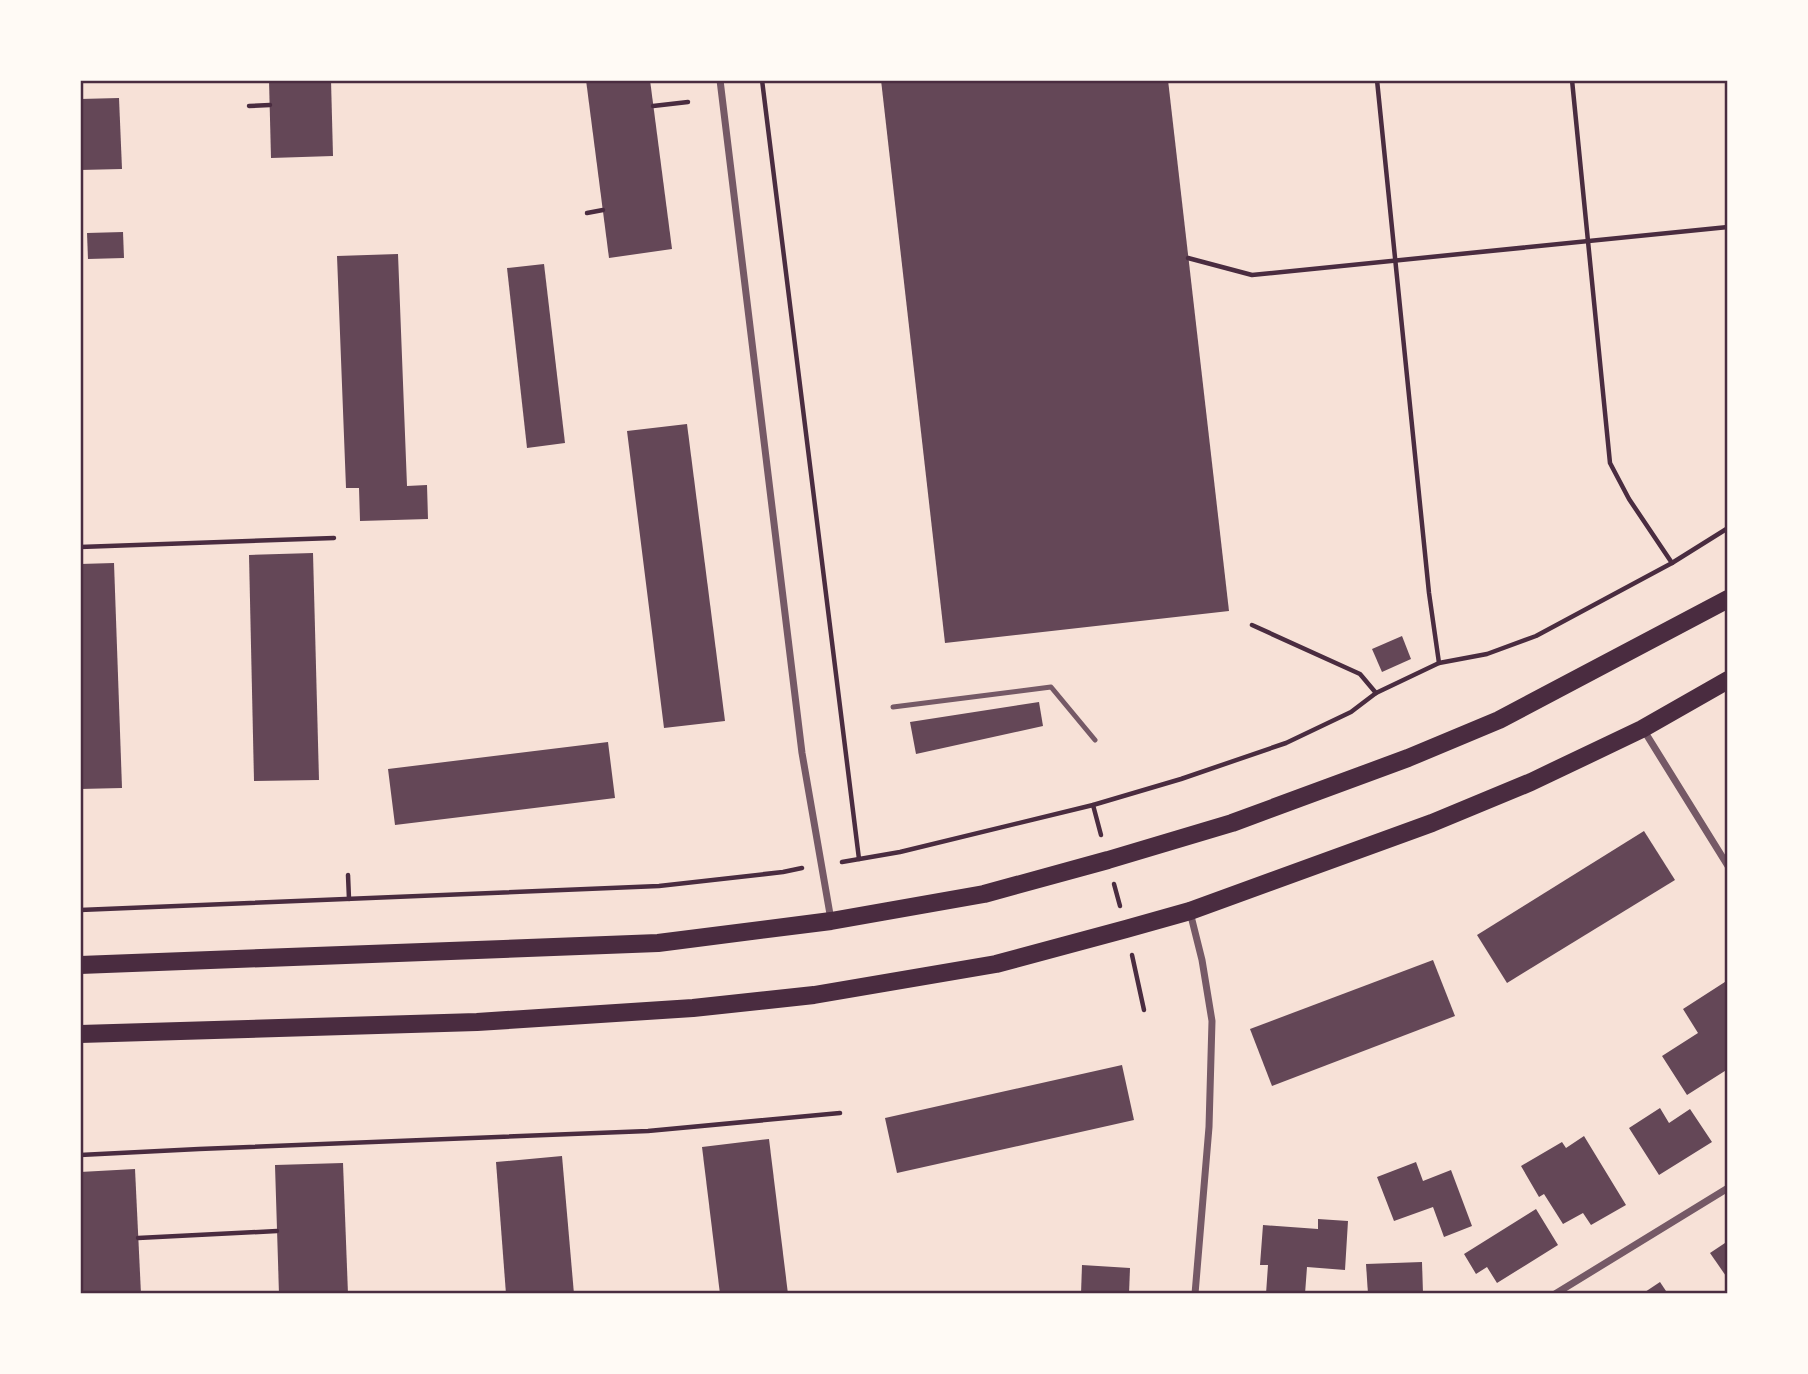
<svg xmlns="http://www.w3.org/2000/svg" width="1808" height="1374" viewBox="0 0 1808 1374" font-family="'DejaVu Sans',sans-serif">
<style>
.building{fill:#644757}
.lines{fill:none;stroke-linecap:round;stroke-linejoin:round}
.path{stroke:#4a2c40;stroke-width:4.5}
.service{stroke:#755966;stroke-width:5}
.minor{stroke:#755966;stroke-width:7}
.primary{stroke:#4a2c40;stroke-width:18}
.neatline{fill:none;stroke:#4a2c40;stroke-width:2.5}
</style>
<rect width="100%" height="100%" fill="#f7e1d7"/>
<g class="building">
<path d="M 269,80 L 331,80 L 333,156 L 271,158 Z"/>
<path d="M 586,80 L 650,80 L 672,249 L 609,258 Z"/>
<path d="M 881,80 L 1168,80 L 1229,611 L 945,643 Z"/>
<path d="M 119,98 L 122,169 L 80,170 L 80,99 Z"/>
<path d="M 123,232 L 124,258 L 88,259 L 87,233 Z"/>
<path d="M 398,254 L 407,486 L 427,485 L 428,519 L 360,521 L 359,488 L 346,488 L 337,256 Z"/>
<path d="M 544,264 L 565,443 L 527,448 L 507,268 Z"/>
<path d="M 687,424 L 725,721 L 664,728 L 627,431 Z"/>
<path d="M 313,553 L 319,780 L 254,781 L 249,555 Z"/>
<path d="M 114,563 L 122,788 L 80,789 L 80,564 Z"/>
<path d="M 1402,636 L 1411,659 L 1382,672 L 1372,649 Z"/>
<path d="M 1039,702 L 1043,726 L 916,754 L 910,722 Z"/>
<path d="M 608,742 L 615,798 L 395,825 L 388,769 Z"/>
<path d="M 1644,831 L 1675,880 L 1507,983 L 1477,935 Z"/>
<path d="M 1433,960 L 1455,1016 L 1272,1086 L 1250,1029 Z"/>
<path d="M 1728,980 L 1728,1069 L 1687,1095 L 1662,1056 L 1698,1033 L 1683,1009 Z"/>
<path d="M 1122,1065 L 1134,1120 L 897,1173 L 885,1118 Z"/>
<path d="M 1660,1108 L 1669,1123 L 1690,1109 L 1712,1142 L 1659,1175 L 1629,1128 Z"/>
<path d="M 1584,1136 L 1626,1205 L 1591,1225 L 1583,1213 L 1563,1224 L 1544,1194 L 1539,1197 L 1521,1166 L 1562,1142 L 1566,1148 Z"/>
<path d="M 769,1139 L 788,1294 L 720,1294 L 702,1147 Z"/>
<path d="M 562,1156 L 574,1294 L 506,1294 L 496,1162 Z"/>
<path d="M 1416,1162 L 1423,1181 L 1451,1170 L 1472,1226 L 1444,1237 L 1433,1207 L 1394,1221 L 1377,1177 Z"/>
<path d="M 343,1163 L 348,1294 L 279,1294 L 275,1165 Z"/>
<path d="M 135,1169 L 141,1294 L 83,1294 L 80,1251 L 80,1172 Z"/>
<path d="M 1536,1209 L 1558,1245 L 1497,1283 L 1487,1267 L 1476,1274 L 1464,1254 Z"/>
<path d="M 1318,1219 L 1348,1221 L 1345,1270 L 1307,1267 L 1305,1294 L 1266,1294 L 1268,1265 L 1260,1265 L 1263,1225 L 1318,1229 Z"/>
<path d="M 1728,1241 L 1728,1279 L 1710,1253 Z"/>
<path d="M 1422,1262 L 1423,1294 L 1368,1294 L 1366,1264 Z"/>
<path d="M 1082,1265 L 1130,1268 L 1129,1294 L 1081,1294 Z"/>
<path d="M 1660,1282 L 1668,1294 L 1642,1294 Z"/>
</g>
<g class="lines">
<g class="path">
<path d="M 762,80 L 859,859"/>
<path d="M 1377,80 L 1429,593 L 1439,663"/>
<path d="M 1572,80 L 1610,463 L 1629,499 L 1672,563"/>
<path d="M 249,106 L 270,105"/>
<path d="M 653,106 L 688,102"/>
<path d="M 587,213 L 603,210"/>
<path d="M 1188,258 L 1252,275 L 1728,227"/>
<path d="M 80,547 L 334,538"/>
<path d="M 1252,625 L 1360,674 L 1376,693"/>
<path d="M 1093,805 L 1101,835"/>
<path d="M 842,862 L 900,852 L 1093,805 L 1181,779 L 1286,743 L 1351,712 L 1376,693 L 1439,663 L 1487,654 L 1536,636 L 1672,563 L 1728,528"/>
<path d="M 348,875 L 349,899"/>
<path d="M 1114,884 L 1120,906"/>
<path d="M 80,910 L 659,886 L 783,872 L 802,868"/>
<path d="M 1132,955 L 1144,1010"/>
<path d="M 80,1155 L 199,1149 L 648,1131 L 840,1113"/>
<path d="M 138,1238 L 277,1231"/>
</g>
<path class="service" d="M 893,707 L 1051,687 L 1095,740"/>
<g class="minor">
<path d="M 720,80 L 802,753 L 831,920"/>
<path d="M 1643,729 L 1728,866"/>
<path d="M 1190,912 L 1202,960 L 1212,1021 L 1209,1127 L 1195,1294"/>
<path d="M 1555,1294 L 1728,1188"/>
</g>
<g class="primary">
<path d="M 80,965 L 658,943 L 831,921 L 984,894 L 1108,860 L 1232,823 L 1408,758 L 1499,720 L 1728,599"/>
<path d="M 80,1034 L 477,1022 L 693,1008 L 814,995 L 996,964 L 1126,929 L 1190,911 L 1432,823 L 1531,782 L 1642,729 L 1728,680"/>
</g>
</g>
<rect width="1808" height="1374" fill="none" stroke="#fffaf5" stroke-width="164"/>
<rect x="82" y="82" width="1644" height="1210" class="neatline"/>
</svg>
